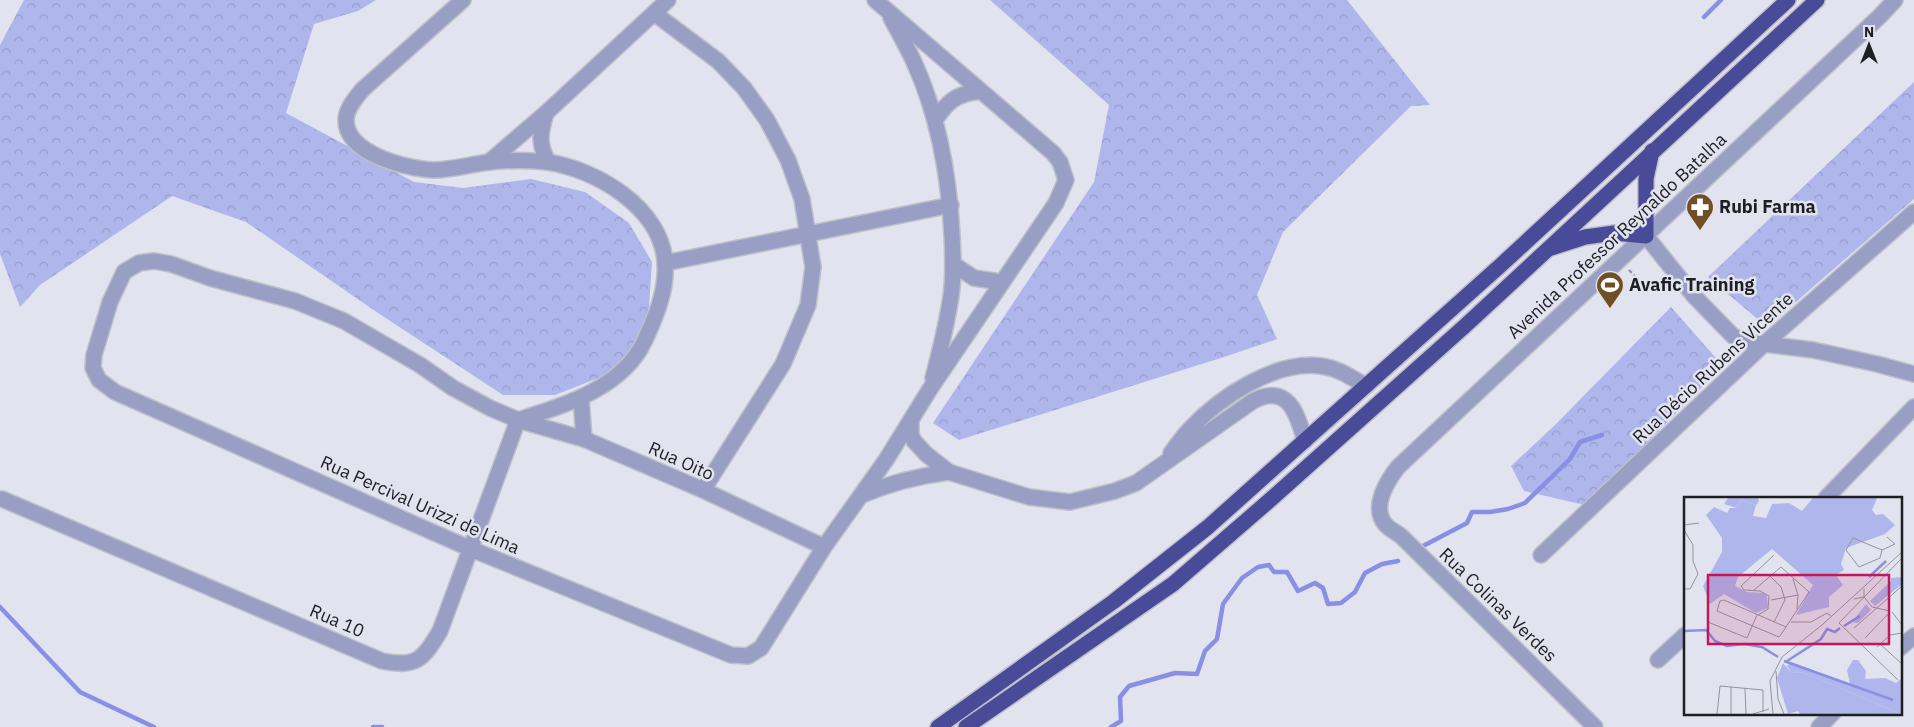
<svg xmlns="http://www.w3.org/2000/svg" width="1914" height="727" viewBox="0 0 1914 727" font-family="'IBM Plex Sans',sans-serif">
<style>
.forest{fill:url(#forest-crowns)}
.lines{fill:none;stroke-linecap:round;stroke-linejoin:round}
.stream{stroke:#888fe4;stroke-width:4.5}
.street-casing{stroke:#bec0c9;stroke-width:18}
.highway-casing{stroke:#bec0c9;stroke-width:18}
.path{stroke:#94969e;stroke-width:2.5;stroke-dasharray:4 2.5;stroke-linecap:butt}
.street{stroke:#999ec4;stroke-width:15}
.highway{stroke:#494b99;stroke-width:15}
.labels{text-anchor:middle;stroke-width:5;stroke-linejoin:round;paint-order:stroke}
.poi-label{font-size:18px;font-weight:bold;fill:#1e1f23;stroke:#e1e3ee;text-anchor:start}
.street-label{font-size:18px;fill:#1e1f23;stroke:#e1e3ee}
.inset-river{fill:none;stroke:#888fe4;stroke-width:2.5}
.inset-road{fill:none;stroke:#93959d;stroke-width:1}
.view{fill:#c2185b;fill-opacity:0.15;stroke:#c2185b;stroke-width:2.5}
.inset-edge{fill:none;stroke:#1e1f23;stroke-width:2.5}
</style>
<defs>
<pattern id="forest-crowns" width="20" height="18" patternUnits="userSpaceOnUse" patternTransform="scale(1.25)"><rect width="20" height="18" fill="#afb6eb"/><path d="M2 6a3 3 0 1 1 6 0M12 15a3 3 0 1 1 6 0" fill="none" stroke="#969cc9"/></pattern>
</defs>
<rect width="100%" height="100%" fill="#e1e3ee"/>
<g class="forest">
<path d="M 24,0 L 376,0 L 358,11 L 314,24 L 286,113 L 414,182 L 463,188 L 531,179 L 585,192 L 629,223 L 652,262 L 649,307 L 636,350 L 601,377 L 555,395 L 503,395 L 378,313 L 246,222 L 172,196 L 40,285 L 20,307 L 0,254 L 0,45 Z"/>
<path d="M 990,0 L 1347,0 L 1430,105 L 1411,106 L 1283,232 L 1257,295 L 1277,339 L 1224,357 L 959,440 L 933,423 L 1094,182 L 1109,105 Z"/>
<path d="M 1914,82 L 1914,199 L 1767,327 L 1708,277 Z"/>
<path d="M 1671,307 L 1723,366 L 1585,505 L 1524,491 L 1511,466 L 1555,425 Z"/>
</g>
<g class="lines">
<g class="stream">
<path d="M 1704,17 L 1721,0"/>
<path d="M 1423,546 L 1467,523 L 1472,512 L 1490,512 L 1508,509 L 1525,503 L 1570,459 L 1580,442 L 1602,435"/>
<path d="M 0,607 L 80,692 L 154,727"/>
<path d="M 373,727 L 382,727"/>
<path d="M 1111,727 L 1121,721 L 1120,697 L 1129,686 L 1175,673 L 1197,674 L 1205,651 L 1217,639 L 1223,604 L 1242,578 L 1258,567 L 1269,565 L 1274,572 L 1287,572 L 1298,591 L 1315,583 L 1323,588 L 1328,604 L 1341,603 L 1355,592 L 1365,573 L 1382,564 L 1398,561"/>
</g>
<g class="street-casing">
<g id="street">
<path d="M 463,0 L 362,90 C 356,98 347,107 346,119 C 345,154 407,169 434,170 C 453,170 471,164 490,162 C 509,160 529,160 547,162 C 596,169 662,208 665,263 C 667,290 656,316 645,340 C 623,388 565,405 518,420"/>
<path d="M 654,13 L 718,61 L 744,88 L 767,120 L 788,160 L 802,199 L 813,267 L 808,305 L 783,364 L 703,490"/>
<path d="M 891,18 C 899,33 907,47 914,62 C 939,117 949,176 952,235 C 953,256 954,276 951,296 C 947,324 940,351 933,378"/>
<path d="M 546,113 C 540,133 538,143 548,162"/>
<path d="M 935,120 C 948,101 956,94 980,91"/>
<path d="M 489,162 L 546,113 L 668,0"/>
<path d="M 1646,236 L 1694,296 L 1733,336 L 1747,342 L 1813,350 L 1877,364 L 1914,374"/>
<path d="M 665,263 L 951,205"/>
<path d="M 953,264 L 974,278 L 1001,282"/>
<path d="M 581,398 L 584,439"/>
<path d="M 911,423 L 911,435 L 914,441 L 926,454 L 949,472 L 1029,497 L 1070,502 L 1115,491 L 1136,483 L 1253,401 C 1288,383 1297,413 1305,441"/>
<path d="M 1171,453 C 1177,445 1183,436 1190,429 C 1220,397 1275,360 1321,366 C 1338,368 1352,378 1366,386"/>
<path d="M 862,495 C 890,483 918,476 949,472"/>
<path d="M 1826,498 L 1914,407"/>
<path d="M 2,499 L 382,661 C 417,668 423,659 440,631 L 518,420"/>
<path d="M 824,547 L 703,490 L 584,439 L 518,420 L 490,408 L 453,388 L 420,365 L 344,321 L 295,301 L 210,278 L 171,264 L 154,261 L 139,263 L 124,272 L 110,302 L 94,355 L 93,368 L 99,380 L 115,392 L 471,549 L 731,655 L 748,656 L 761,648 L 824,547 L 886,460 L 930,389 L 1056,203 L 1066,180 L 1060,162 L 1053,153 L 875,0"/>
<path d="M 1541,555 L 1763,345 L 1914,212"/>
<path d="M 1900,648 L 1914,636"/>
<path d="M 1658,660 L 1685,635"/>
<path d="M 1595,727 L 1401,536 C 1396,532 1389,529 1385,524 C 1371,507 1387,481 1398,467 L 1880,16 L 1895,0"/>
<path d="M 1819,727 L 1833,713"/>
</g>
</g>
<g class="highway-casing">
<g id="highway">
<path d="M 1551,248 L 1585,237 L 1614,233 L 1646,236 L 1646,179 L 1652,151"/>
<path d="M 938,727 L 1113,602 L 1208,527 L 1501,265 L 1788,0"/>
<path d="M 966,727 L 1173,584 L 1270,500 L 1466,325 L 1817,0"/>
</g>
</g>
<path class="path" d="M 1629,270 L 1645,287"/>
<use href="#street" class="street"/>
<use href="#highway" class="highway"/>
</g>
<defs>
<g id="pharmacy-pin" transform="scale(1.4375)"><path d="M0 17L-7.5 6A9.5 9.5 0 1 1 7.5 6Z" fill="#704e26" stroke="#e1e3ee"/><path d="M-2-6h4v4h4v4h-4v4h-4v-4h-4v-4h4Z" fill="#fff"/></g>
<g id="stadium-pin" transform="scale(1.4375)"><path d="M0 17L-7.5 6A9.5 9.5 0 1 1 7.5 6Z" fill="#704e26" stroke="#e1e3ee"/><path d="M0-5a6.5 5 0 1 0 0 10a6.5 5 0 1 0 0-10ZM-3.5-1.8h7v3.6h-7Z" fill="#fff"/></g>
</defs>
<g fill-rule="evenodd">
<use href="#pharmacy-pin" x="1700" y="207"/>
<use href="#stadium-pin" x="1610" y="285"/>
</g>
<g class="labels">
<g class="poi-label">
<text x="1719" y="213">Rubi Farma</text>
<text x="1629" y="291">Avafic Training</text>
</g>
<g class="street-label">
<text transform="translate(1617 236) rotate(-43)" y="6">Avenida Professor Reynaldo Batalha</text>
<text transform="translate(1713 368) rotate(-43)" y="6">Rua Décio Rubens Vicente</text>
<text transform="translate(681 461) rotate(24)" y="6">Rua Oito</text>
<text transform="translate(420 505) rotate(24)" y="6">Rua Percival Urizzi de Lima</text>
<text transform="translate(1498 605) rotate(44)" y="6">Rua Colinas Verdes</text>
<text transform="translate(337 621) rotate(23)" y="6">Rua 10</text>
</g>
</g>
<g transform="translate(1684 497)">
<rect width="218" height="218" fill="#e1e3ee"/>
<path d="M 129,1 L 193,1 L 188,13 L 192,18 L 199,17 L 211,28 L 201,37 L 162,51 L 157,67 L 160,73 L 152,78 L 159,88 L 145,100 L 145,110 L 112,118 L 129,88 L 88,52 L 54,80 L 51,89 L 63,95 L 79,96 L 83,99 L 84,111 L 72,116 L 40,97 L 26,107 L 19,89 L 38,55 L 38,41 L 22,18 L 30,10 L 43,16 L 46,11 L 53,11 L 57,3 L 72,8 L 69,19 L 82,21 L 88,7 L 105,6 L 118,14 ZM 217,80 L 217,88 L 191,109 L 186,104 L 207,84 L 207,81 ZM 182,107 L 187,113 L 174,126 L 168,125 ZM 169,163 L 174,163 L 182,174 L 181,182 L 201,181 L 212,186 L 217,182 L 217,217 L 121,176 L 107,175 L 103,169 L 107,165 L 166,187 L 163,173 Z" fill="#afb6eb"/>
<path d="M 99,166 L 107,175 L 121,176 L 217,217 L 116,217 L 114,214 L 104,217 L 93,181 Z" fill="#afb6eb"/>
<path d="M 44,1 L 74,1 L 75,4 L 72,8 L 57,3 L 53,11 L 40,7 Z" fill="#afb6eb"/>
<path class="inset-river" d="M 185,80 L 202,64M 160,129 L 176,119M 0,134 L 22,133 L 31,144 L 43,149 L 60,147 L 78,150 L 94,160M 100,164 L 209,203M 103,164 L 137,142 L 143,132 L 151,135 L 156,131"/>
<path class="inset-road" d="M 0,28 L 15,26M 0,33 L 9,48 L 9,64 L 14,77 L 6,92 L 0,92M 198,53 L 196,61 L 175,70 L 162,53 L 169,41 L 198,53 L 211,47 L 203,40M 86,79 L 97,90 L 101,103 L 90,125M 109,82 L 114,98 L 113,112M 70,93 L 97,70 L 125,95 L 96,139 L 95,140 L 33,114 L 36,104 L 40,103 L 102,130M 180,100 L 188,110 L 206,114M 170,102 L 180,100 L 180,92M 87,103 L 114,98M 208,115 L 218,128M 74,118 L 84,112 L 85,99 L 76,94 L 60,93 L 57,89 L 90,58M 24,125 L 63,141 L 73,118M 107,125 L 127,125 L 143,116 L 147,119M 170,131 L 218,89M 181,141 L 206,115M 196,147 L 218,167M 193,150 L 206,138 L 218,136M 92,174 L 94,202 L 100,217M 214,183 L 155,126 L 218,61M 61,192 L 62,217M 33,217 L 36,189 L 79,193 L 79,215M 47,217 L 47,190M 69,217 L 85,212M 89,217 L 86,184 L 98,160 L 138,128 L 218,55"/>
<path class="view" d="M 24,78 L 205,78 L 205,147 L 24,147 Z"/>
<rect width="218" height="218" class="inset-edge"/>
</g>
<g transform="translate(1869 45)" stroke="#e1e3ee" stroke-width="4" paint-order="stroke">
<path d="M0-4L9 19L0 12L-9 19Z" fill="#1e1f23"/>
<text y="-8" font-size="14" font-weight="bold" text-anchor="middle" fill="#1e1f23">N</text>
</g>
</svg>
